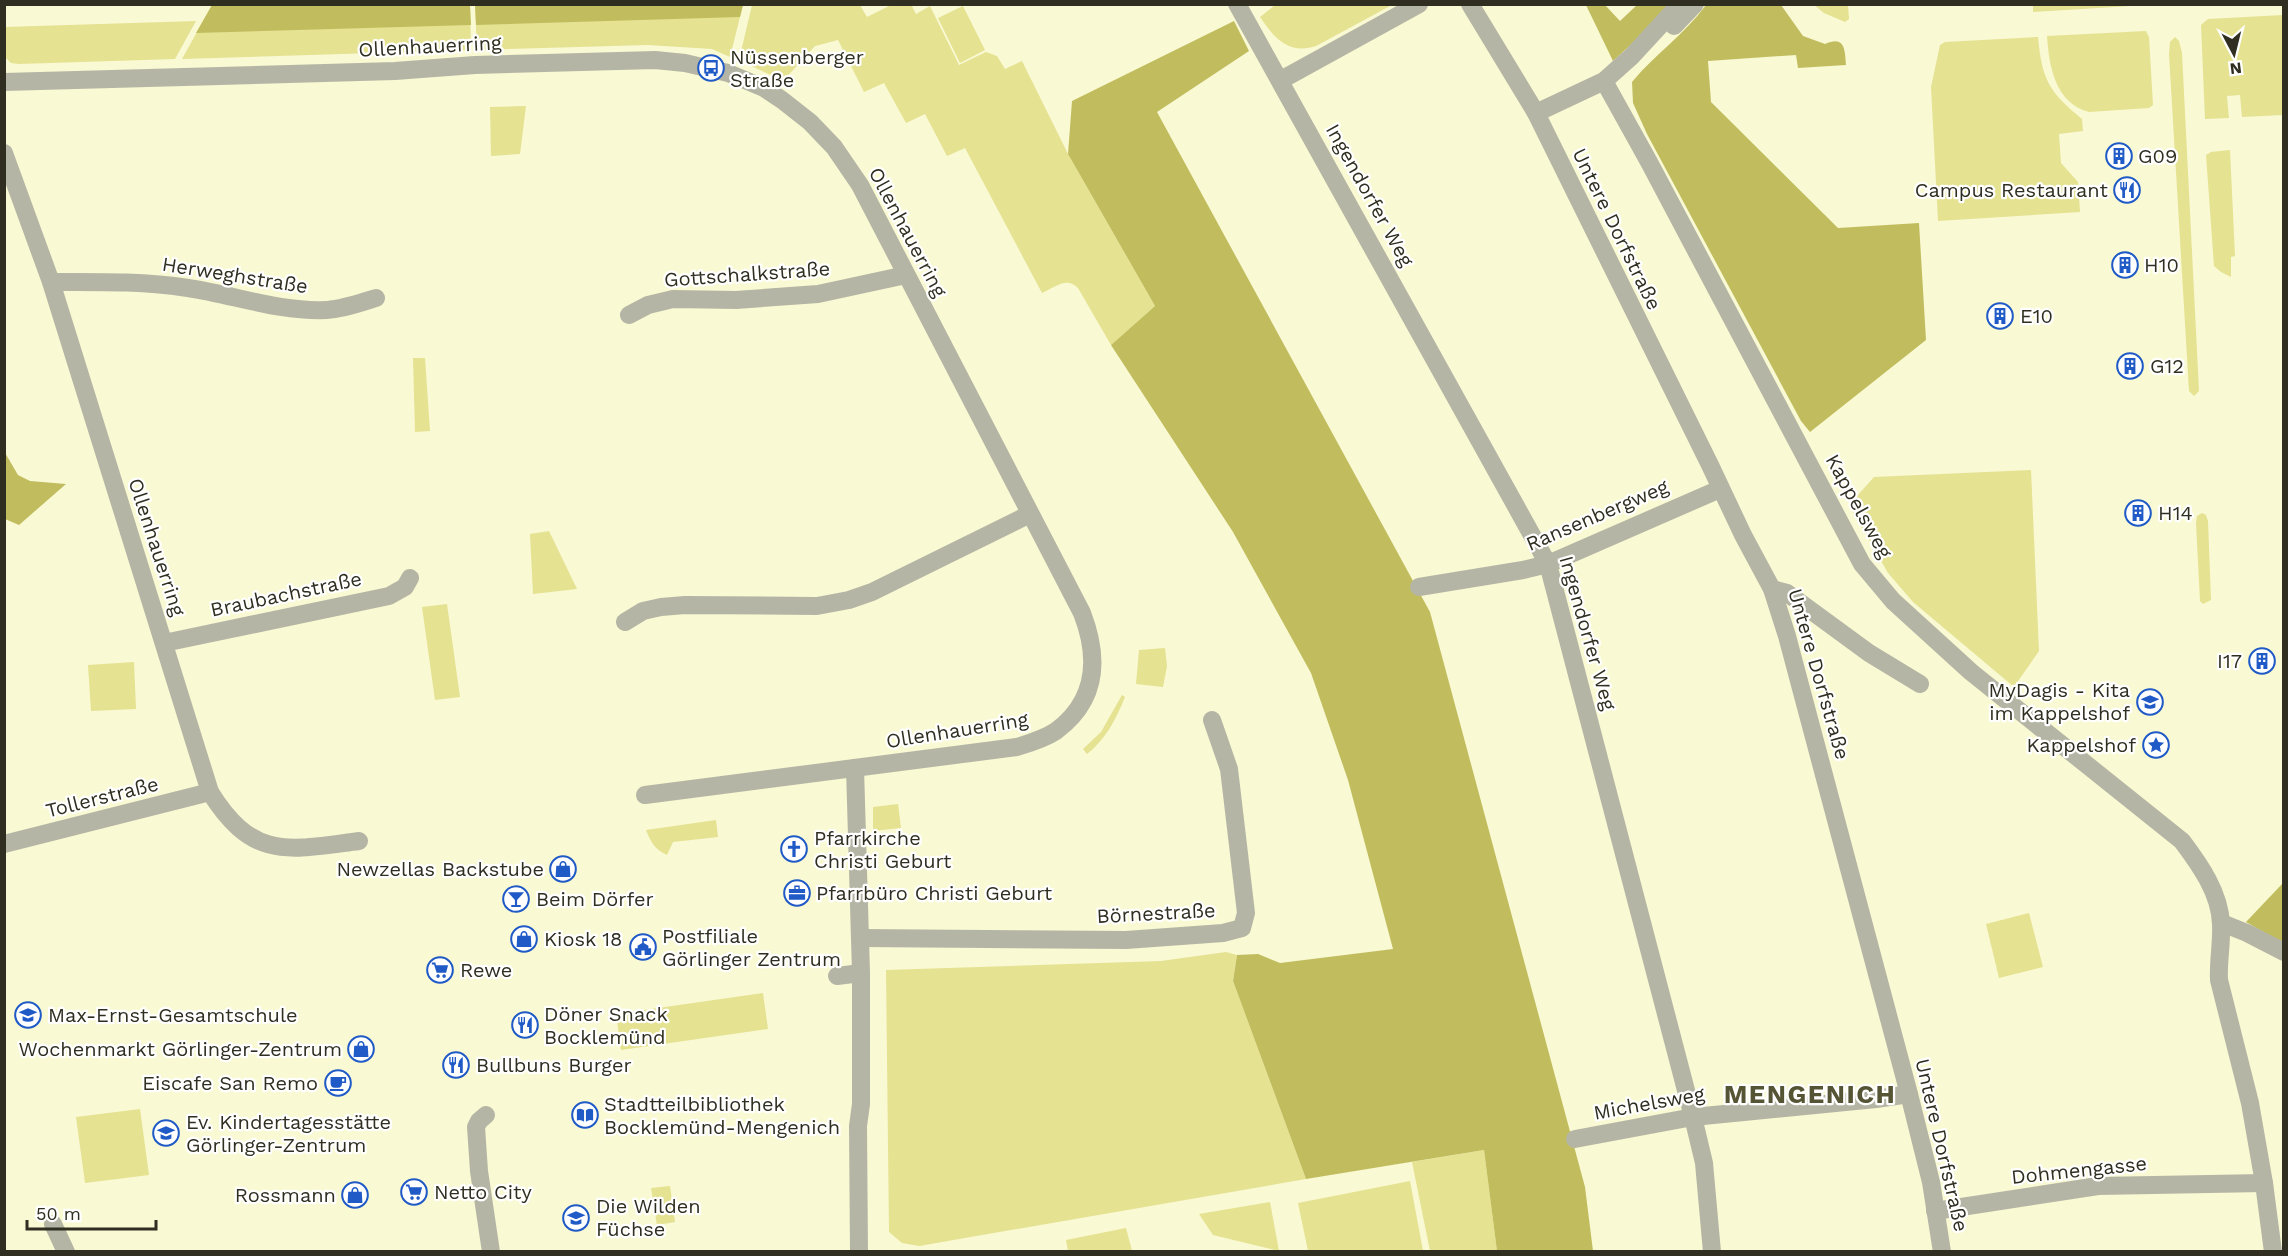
<svg xmlns="http://www.w3.org/2000/svg" width="2288" height="1256" viewBox="0 0 2288 1256" font-family="'Work Sans',sans-serif">
<style>
.green{fill:#e5e292}
.forest{fill:#c1bd5e}
.lines{fill:none;stroke-linecap:round;stroke-linejoin:round}
.minor{stroke:#b5b5a5;stroke-width:18}
.labels{text-anchor:middle;stroke-width:4.5;stroke-linejoin:round;paint-order:stroke}
.street-label{font-size:20px;fill:#2f2e20;stroke:#fff}
.poi-label{font-size:20px;fill:#2f2e20;stroke:#fff;text-anchor:start}
.district-label{font-size:26px;font-weight:bold;letter-spacing:1.5px;fill:#555434;stroke:#fff}
</style>
<rect width="100%" height="100%" fill="#f9f9d3"/>
<g class="green">
<path d="M 911,4 L 916,14 L 930,6 L 959,65 L 986,52 L 997,56 L 1005,69 L 1022,61 L 1068,154 L 1155,306 L 1111,345 L 1078,288 C 1067,276 1055,287 1042,293 L 965,148 L 947,156 L 925,114 L 906,123 L 884,83 L 864,92 L 838,40 L 815,46 L 783,81 L 739,60 L 752,5 L 860,5 L 867,17 L 891,5 Z"/>
<path d="M 212,5 L 470,5 L 471,50 L 182,59 Z"/>
<path d="M 475,5 L 743,5 L 730,57 L 712,49 L 648,45 L 477,50 Z"/>
<path d="M 1275,5 L 1392,5 L 1316,46 C 1289,55 1274,38 1260,17 Z"/>
<path d="M 1814,5 L 1848,5 L 1849,19 L 1845,22 L 1824,13 Z"/>
<path d="M 2033,5 L 2033,4 L 2147,5 L 2033,12 Z"/>
<path d="M 963,6 L 985,50 L 960,63 L 938,18 Z"/>
<path d="M 2283,15 L 2283,115 L 2242,117 L 2240,95 L 2227,96 L 2229,118 L 2205,119 L 2201,25 L 2208,19 Z"/>
<path d="M 196,21 L 175,59 L 19,64 L 11,63 L 5,57 L 5,27 Z"/>
<path d="M 2146,31 L 2149,37 L 2153,105 L 2149,108 L 2089,112 C 2055,103 2049,66 2047,36 Z"/>
<path d="M 2038,37 C 2042,80 2049,92 2082,119 L 2083,131 L 2059,134 L 2061,163 L 2078,182 L 2080,212 L 1938,221 L 1931,87 L 1940,45 L 1945,42 Z"/>
<path d="M 2175,37 L 2179,41 L 2182,53 L 2199,391 L 2194,396 L 2189,391 L 2169,54 L 2170,42 Z"/>
<path d="M 526,106 L 520,154 L 491,156 L 490,107 Z"/>
<path d="M 2230,150 L 2235,256 L 2231,257 L 2231,277 L 2221,272 L 2214,266 L 2206,155 L 2211,152 Z"/>
<path d="M 413,358 L 425,358 L 430,431 L 415,432 Z"/>
<path d="M 2031,470 L 2039,651 L 2014,687 L 1913,602 L 1888,573 L 1849,505 L 1874,477 Z"/>
<path d="M 2202,513 L 2206,515 L 2208,521 L 2211,600 L 2203,604 L 2200,601 L 2196,523 L 2197,516 Z"/>
<path d="M 549,531 L 577,589 L 533,594 L 530,534 Z"/>
<path d="M 447,604 L 460,697 L 435,700 L 422,607 Z"/>
<path d="M 1165,648 L 1167,666 L 1163,687 L 1136,684 L 1139,650 Z"/>
<path d="M 134,662 L 136,709 L 91,711 L 88,665 Z"/>
<path d="M 1122,695 L 1125,697 C 1116,719 1106,739 1087,754 L 1083,749 L 1101,732 Z"/>
<path d="M 898,804 L 901,828 L 873,831 L 873,807 Z"/>
<path d="M 716,820 L 718,837 L 673,842 L 667,855 C 655,849 651,843 646,830 Z"/>
<path d="M 2029,913 L 2043,967 L 1999,978 L 1986,924 Z"/>
<path d="M 1226,952 L 1237,955 L 1233,981 L 1306,1179 L 919,1246 L 902,1243 L 889,1232 L 886,970 L 1161,961 Z"/>
<path d="M 763,993 L 768,1029 L 621,1050 L 616,1014 Z"/>
<path d="M 140,1109 L 149,1175 L 85,1183 L 76,1117 Z"/>
<path d="M 1484,1150 L 1497,1251 L 1430,1251 L 1412,1162 Z"/>
<path d="M 1410,1181 L 1423,1251 L 1308,1251 L 1298,1203 Z"/>
<path d="M 670,1186 L 675,1222 L 657,1225 L 651,1188 Z"/>
<path d="M 1270,1202 L 1279,1251 L 1213,1235 L 1199,1214 Z"/>
<path d="M 1126,1228 L 1132,1251 L 1068,1251 L 1066,1240 Z"/>
</g>
<g class="forest">
<path d="M 212,5 L 470,5 L 471,25 L 196,33 Z"/>
<path d="M 475,5 L 475,4 L 743,5 L 740,17 L 476,25 Z"/>
<path d="M 1586,5 L 1605,5 L 1620,21 L 1637,5 L 1674,5 L 1613,61 Z"/>
<path d="M 1706,5 L 1781,5 L 1803,36 L 1825,44 C 1845,35 1845,50 1846,65 L 1798,68 L 1796,55 L 1708,61 L 1711,102 L 1838,228 L 1919,223 L 1926,340 L 1810,432 L 1801,421 L 1647,134 L 1633,103 L 1632,82 C 1655,54 1685,34 1706,5 Z"/>
<path d="M 1234,21 L 1249,51 L 1157,112 L 1430,612 L 1585,1187 L 1593,1251 L 1497,1251 L 1484,1150 L 1306,1179 L 1233,981 L 1237,955 L 1258,954 L 1280,963 L 1393,949 L 1348,780 L 1311,673 L 1233,532 L 1111,345 L 1155,306 L 1068,154 L 1072,101 Z"/>
<path d="M 4,451 L 18,475 L 30,481 L 66,484 L 19,525 L 5,519 Z"/>
<path d="M 2283,883 L 2283,943 L 2246,922 Z"/>
</g>
<g class="lines">
<g class="minor">
<path d="M 1237,4 L 1548,564 L 1693,1117 L 1704,1163 L 1712,1252"/>
<path d="M 1470,4 L 1536,113 L 1710,465 L 1743,535 L 1772,589 L 1787,636 L 1909,1094 L 1931,1182 L 1942,1252"/>
<path d="M 1674,26 L 1695,4"/>
<path d="M 1281,80 L 1419,4"/>
<path d="M 1604,81 L 1649,162 L 1862,564 L 1893,601 L 1971,672 L 2182,841 C 2200,865 2220,893 2221,924 C 2222,943 2218,961 2219,980 L 2250,1103 L 2264,1183 L 2273,1252"/>
<path d="M 4,82 L 395,71 L 475,65 L 655,60 L 685,63 L 728,73 L 764,88 L 782,100 L 810,122 L 834,147 L 860,185 L 1082,613 C 1099,657 1098,700 1056,731 C 1044,739 1030,743 1017,747 L 645,795"/>
<path d="M 1536,113 L 1604,81 L 1632,56 L 1680,4"/>
<path d="M 4,153 L 51,282 L 210,792 C 253,861 288,850 359,841"/>
<path d="M 51,282 C 96,282 142,281 188,288 C 235,295 278,312 327,310 C 343,309 360,303 376,298"/>
<path d="M 629,315 L 648,305 L 673,299 L 736,300 L 818,294 L 906,275"/>
<path d="M 1419,587 L 1523,570 L 1548,564 L 1720,489"/>
<path d="M 1772,589 L 1787,593 L 1869,653 L 1920,684"/>
<path d="M 625,622 L 643,611 L 661,607 L 685,605 L 817,606 L 849,600 L 872,592 L 1030,514"/>
<path d="M 164,643 L 389,596 L 405,587 L 410,578"/>
<path d="M 855,768 L 861,973 L 861,1104 L 858,1126 L 859,1252"/>
<path d="M 4,844 L 210,792"/>
<path d="M 2222,923 L 2247,933 L 2284,952"/>
<path d="M 860,938 L 1126,940 L 1223,933 L 1242,928 L 1246,913 L 1229,769 L 1212,720"/>
<path d="M 837,976 L 861,973"/>
<path d="M 486,1115 L 479,1121 L 476,1127 L 479,1171 L 491,1252"/>
<path d="M 1575,1139 L 1693,1117 L 1876,1099 L 1909,1094"/>
<path d="M 1935,1211 L 2098,1186 L 2264,1183"/>
<path d="M 53,1224 L 66,1252"/>
</g>
</g>
<defs>
<g id="bus-ring" transform="scale(1.35)"><circle r="9.5" fill="#fff" stroke="#1f5ac6" stroke-width="1.5"/><path d="M-5-6H5V4H4V6H2V4H-2V6H-4V4H-5ZM-3.5-4V0h7V-4ZM-3.5 1.2v1.5H-2V1.2ZM2 1.2v1.5H3.5V1.2Z" fill="#1f5ac6"/></g>
<g id="building-ring" transform="scale(1.35)"><circle r="9.5" fill="#fff" stroke="#1f5ac6" stroke-width="1.5"/><path d="M-4-6H4V6H1V3H-1V6H-4ZM-2.5-4.3h1.7v1.8h-1.7ZM.8-4.3h1.7v1.8H.8ZM-2.5-1h1.7V.8h-1.7ZM.8-1h1.7V.8H.8Z" fill="#1f5ac6"/></g>
<g id="restaurant-ring" transform="scale(1.35)"><circle r="9.5" fill="#fff" stroke="#1f5ac6" stroke-width="1.5"/><path d="M-5-6h1v4h1v-4h1v4h1v-4h1v5L-1.5 .5V6h-2V.5L-5-1ZM5-6V6H3V1.5H1.5Q1.5-4 5-6Z" fill="#1f5ac6"/></g>
<g id="school-ring" transform="scale(1.35)"><circle r="9.5" fill="#fff" stroke="#1f5ac6" stroke-width="1.5"/><path d="M0-5L7-2L0 1L-7-2ZM-4 1L0 2.5L4 1V4Q0 6-4 4Z" fill="#1f5ac6"/></g>
<g id="sight-ring" transform="scale(1.35)"><circle r="9.5" fill="#fff" stroke="#1f5ac6" stroke-width="1.5"/><path d="M0-6L1.8-2.2L6-1.7L2.9 1.2L3.7 5.4L0 3.3L-3.7 5.4L-2.9 1.2L-6-1.7L-1.8-2.2Z" fill="#1f5ac6"/></g>
<g id="church-ring" transform="scale(1.35)"><circle r="9.5" fill="#fff" stroke="#1f5ac6" stroke-width="1.5"/><path d="M-1.2-6h2.4v3.5h3.3v2.4h-3.3V6h-2.4V-.1h-3.3v-2.4h3.3Z" fill="#1f5ac6"/></g>
<g id="shop-ring" transform="scale(1.35)"><circle r="9.5" fill="#fff" stroke="#1f5ac6" stroke-width="1.5"/><path d="M-5-2.5h2.3a2.7 3.5 0 0 1 5.4 0H5L5.5 6h-11ZM-1.5-2.5h3a1.5 2.3 0 0 0-3 0Z" fill="#1f5ac6"/></g>
<g id="office-ring" transform="scale(1.35)"><circle r="9.5" fill="#fff" stroke="#1f5ac6" stroke-width="1.5"/><path d="M-6-3h4V-5.5h4V-3h4V5H-6ZM-1-4.5V-3h2v-1.5ZM-6 0V1H6V0Z" fill="#1f5ac6"/></g>
<g id="bar-ring" transform="scale(1.35)"><circle r="9.5" fill="#fff" stroke="#1f5ac6" stroke-width="1.5"/><path d="M-6-5H6L.8 .8V4.5H3.5V6h-7V4.5H-.8V.8Z" fill="#1f5ac6"/></g>
<g id="civic-ring" transform="scale(1.35)"><circle r="9.5" fill="#fff" stroke="#1f5ac6" stroke-width="1.5"/><path d="M-.6-6.5H3V-4.5H.6V-3L4-1V1h2V6H-6V1h2V-1L-.6-3ZM-1.2 2.5V6h2.4V2.5Z" fill="#1f5ac6"/></g>
<g id="supermarket-ring" transform="scale(1.35)"><circle r="9.5" fill="#fff" stroke="#1f5ac6" stroke-width="1.5"/><path d="M-6-5.5h2.5l.6 2H6L4.5 2H-2.5L-4.4-4H-6ZM-1.5 3.2a1.3 1.3 0 1 0 .1 0ZM3 3.2a1.3 1.3 0 1 0 .1 0Z" fill="#1f5ac6"/></g>
<g id="cafe-ring" transform="scale(1.35)"><circle r="9.5" fill="#fff" stroke="#1f5ac6" stroke-width="1.5"/><path d="M-5.5-4.5H6V0H3Q3 3.5 0 3.5H-2.5Q-5.5 3.5-5.5 0ZM3-3.2v2h1.7v-2ZM-6 4.5H4V6H-6Z" fill="#1f5ac6"/></g>
<g id="library-ring" transform="scale(1.35)"><circle r="9.5" fill="#fff" stroke="#1f5ac6" stroke-width="1.5"/><path d="M-6-4Q-3-5.5-.7-3.5V5Q-3 3-6 4ZM6-4Q3-5.5 .7-3.5V5Q3 3 6 4Z" fill="#1f5ac6"/></g>
</defs>
<g fill-rule="evenodd">
<use href="#bus-ring" x="711" y="68"/>
<use href="#building-ring" x="2119" y="156"/>
<use href="#restaurant-ring" x="2127" y="190"/>
<use href="#building-ring" x="2125" y="265"/>
<use href="#building-ring" x="2000" y="316"/>
<use href="#building-ring" x="2130" y="366"/>
<use href="#building-ring" x="2138" y="513"/>
<use href="#building-ring" x="2262" y="661"/>
<use href="#school-ring" x="2150" y="702"/>
<use href="#sight-ring" x="2156" y="745"/>
<use href="#church-ring" x="794" y="849"/>
<use href="#shop-ring" x="563" y="869"/>
<use href="#office-ring" x="797" y="893"/>
<use href="#bar-ring" x="516" y="899"/>
<use href="#shop-ring" x="524" y="939"/>
<use href="#civic-ring" x="643" y="947"/>
<use href="#supermarket-ring" x="440" y="970"/>
<use href="#school-ring" x="28" y="1015"/>
<use href="#restaurant-ring" x="525" y="1025"/>
<use href="#shop-ring" x="361" y="1049"/>
<use href="#restaurant-ring" x="456" y="1065"/>
<use href="#cafe-ring" x="338" y="1083"/>
<use href="#library-ring" x="585" y="1115"/>
<use href="#school-ring" x="166" y="1133"/>
<use href="#supermarket-ring" x="414" y="1192"/>
<use href="#shop-ring" x="355" y="1195"/>
<use href="#school-ring" x="576" y="1218"/>
</g>
<g class="labels">
<g class="street-label">
<text transform="translate(430 46) rotate(-3)" y="7">Ollenhauerring</text>
<text transform="translate(1370 195) rotate(61)" y="7">Ingendorfer Weg</text>
<text transform="translate(1617 229) rotate(64)" y="7">Untere Dorfstraße</text>
<text transform="translate(908 232) rotate(62)" y="7">Ollenhauerring</text>
<text transform="translate(747 274) rotate(-4)" y="7">Gottschalkstraße</text>
<text transform="translate(235 275) rotate(9)" y="7">Herweghstraße</text>
<text transform="translate(1859 506) rotate(61)" y="7">Kappelsweg</text>
<text transform="translate(1597 515) rotate(-23)" y="7">Ransenbergweg</text>
<text transform="translate(157 547) rotate(72)" y="7">Ollenhauerring</text>
<text transform="translate(286 594) rotate(-12)" y="7">Braubachstraße</text>
<text transform="translate(1588 633) rotate(74)" y="7">Ingendorfer Weg</text>
<text transform="translate(1819 674) rotate(74)" y="7">Untere Dorfstraße</text>
<text transform="translate(957 730) rotate(-9)" y="7">Ollenhauerring</text>
<text transform="translate(102 797) rotate(-14)" y="7">Tollerstraße</text>
<text transform="translate(1156 913) rotate(-3)" y="7">Börnestraße</text>
<text transform="translate(1649 1103) rotate(-10)" y="7">Michelsweg</text>
<text transform="translate(1942 1145) rotate(77)" y="7">Untere Dorfstraße</text>
<text transform="translate(2079 1170) rotate(-6)" y="7">Dohmengasse</text>
</g>
<g class="poi-label">
<text x="730" y="64">Nüssenberger<tspan x="730" dy="23">Straße</tspan></text>
<text x="2138" y="163">G09</text>
<text x="2108" y="197" text-anchor="end">Campus Restaurant</text>
<text x="2144" y="272">H10</text>
<text x="2020" y="323">E10</text>
<text x="2150" y="373">G12</text>
<text x="2158" y="520">H14</text>
<text x="2242" y="668" text-anchor="end">I17</text>
<text x="2130" y="697" text-anchor="end">MyDagis - Kita<tspan x="2130" dy="23">im Kappelshof</tspan></text>
<text x="2136" y="752" text-anchor="end">Kappelshof</text>
<text x="814" y="845">Pfarrkirche<tspan x="814" dy="23">Christi Geburt</tspan></text>
<text x="544" y="876" text-anchor="end">Newzellas Backstube</text>
<text x="816" y="900">Pfarrbüro Christi Geburt</text>
<text x="536" y="906">Beim Dörfer</text>
<text x="662" y="943">Postfiliale<tspan x="662" dy="23">Görlinger Zentrum</tspan></text>
<text x="544" y="946">Kiosk 18</text>
<text x="460" y="977">Rewe</text>
<text x="544" y="1021">Döner Snack<tspan x="544" dy="23">Bocklemünd</tspan></text>
<text x="48" y="1022">Max-Ernst-Gesamtschule</text>
<text x="342" y="1056" text-anchor="end">Wochenmarkt Görlinger-Zentrum</text>
<text x="476" y="1072">Bullbuns Burger</text>
<text x="318" y="1090" text-anchor="end">Eiscafe San Remo</text>
<text x="604" y="1111">Stadtteilbibliothek<tspan x="604" dy="23">Bocklemünd-Mengenich</tspan></text>
<text x="186" y="1129">Ev. Kindertagesstätte<tspan x="186" dy="23">Görlinger-Zentrum</tspan></text>
<text x="434" y="1199">Netto City</text>
<text x="336" y="1202" text-anchor="end">Rossmann</text>
<text x="596" y="1213">Die Wilden<tspan x="596" dy="23">Füchse</tspan></text>
</g>
<g class="district-label">
<text x="1810" y="1103">MENGENICH</text>
</g>
</g>
<rect width="2288" height="1256" fill="none" stroke="#2f2e20" stroke-width="12"/>
<g transform="translate(2234 54) rotate(173)" stroke="#ffffff" stroke-width="4.5" paint-order="stroke">
<path d="M0-4.5L10 22L0 15L-10 22Z" fill="#2f2e20"/>
<text y="-9" font-size="16" font-weight="bold" text-anchor="middle" fill="#2f2e20">N</text>
</g>
<path d="M27 1220v9h129v-9" fill="none" stroke="#2f2e20" stroke-width="3"/>
<text x="36" y="1220" font-size="18" fill="#2f2e20" stroke="#ffffff" stroke-width="4.5" paint-order="stroke">50 m</text>
</svg>
